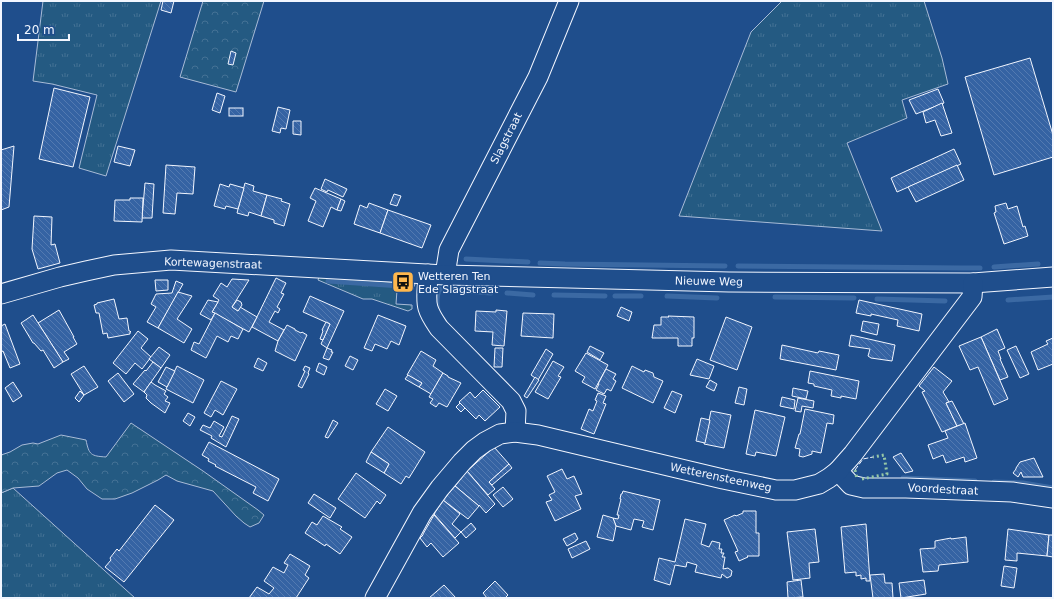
<svg xmlns="http://www.w3.org/2000/svg" width="1054" height="599" viewBox="0 0 1054 599" font-family="'DejaVu Sans',sans-serif">
<style>
.grass{fill:url(#grass-tufts);stroke:#a8bbd7}
.forest{fill:url(#forest-crowns);stroke:#a8bbd7}
.lines{fill:none;stroke-linecap:round;stroke-linejoin:round}
.stream{stroke:#3b69a3;stroke-width:5}
.building{fill:url(#building-back-hatch);stroke:#f2f6ff}
.minor-casing{stroke:#f2f6ff;stroke-width:21}
.minor{stroke:#1f4e8c;stroke-width:19}
.hedge{stroke:#97c8a6;stroke-width:3;stroke-dasharray:2 3;stroke-linecap:butt}
.fence{stroke:#f2f6ff;stroke-width:1;stroke-dasharray:5 2;stroke-linecap:butt}
.labels{text-anchor:middle;stroke-width:3;stroke-linejoin:round;paint-order:stroke}
.street-label{font-size:11px;fill:#f2f6ff;stroke:#1f4e8c}
.poi-label{font-size:11px;fill:#f2f6ff;stroke:#1f4e8c;text-anchor:start}
</style>
<defs>
<pattern id="grass-tufts" width="24" height="20" patternUnits="userSpaceOnUse"><rect width="24" height="20" fill="#245a82"/><path d="M3 7l-1-3M5 7V3M7 7l1-3M15 17l-1-3M17 17v-4M19 17l1-3" fill="none" stroke="#447295"/></pattern>
<pattern id="forest-crowns" width="20" height="18" patternUnits="userSpaceOnUse"><rect width="20" height="18" fill="#245a82"/><path d="M2 6a3 3 0 1 1 6 0M12 15a3 3 0 1 1 6 0" fill="none" stroke="#447295"/></pattern>
<pattern id="building-back-hatch" width="6" height="6" patternUnits="userSpaceOnUse"><rect width="6" height="6" fill="#3563a3"/><path d="M-1 5l2 2M0 0l6 6M5-1l2 2" fill="none" stroke="#537ab1"/></pattern>
</defs>
<rect width="100%" height="100%" fill="#1f4e8c"/>
<g class="grass">
<path d="M 43,1 L 161,1 L 106,176 L 79,168 L 97,95 L 52,84 L 33,81 Z"/>
<path d="M 782,1 L 924,1 L 942,58 L 948,84 L 902,100 L 907,118 L 847,143 L 882,231 L 679,216 L 751,32 Z"/>
<path d="M 319,277 L 415,284 L 412,291 L 397,290 L 396,304 L 412,305 L 412,309 L 408,311 L 372,299 L 363,299 L 318,280 Z"/>
<path d="M 13,488 L 135,598 L 1,598 L 1,493 Z"/>
</g>
<g class="forest">
<path d="M 203,1 L 264,1 L 236,92 L 180,77 Z"/>
<path d="M 131,423 L 203,471 L 258,510 L 264,515 L 259,523 L 250,527 L 244,523 L 236,516 L 213,491 L 177,481 L 166,475 L 158,480 L 132,493 L 115,499 L 102,499 L 87,489 L 78,478 L 67,470 L 57,473 L 39,486 L 13,488 L 1,493 L 1,455 L 10,452 L 22,445 L 33,443 L 38,444 L 61,435 L 86,440 C 89,455 91,456 106,457 Z"/>
</g>
<g class="lines">
<g class="stream">
<path d="M 466,259 L 528,262"/>
<path d="M 540,263 L 565,264 L 725,266"/>
<path d="M 738,266 L 962,268 L 980,268"/>
<path d="M 994,267 L 1038,264"/>
<path d="M 328,281 L 401,286"/>
<path d="M 507,293 L 533,295"/>
<path d="M 554,295 L 605,296"/>
<path d="M 615,296 L 641,296"/>
<path d="M 667,296 L 717,298"/>
<path d="M 775,297 L 854,298"/>
<path d="M 877,299 L 945,301"/>
<path d="M 1008,300 L 1053,297"/>
<path d="M 438,310 C 436,302 437,296 439,289 L 491,293"/>
<path d="M 903,478 L 975,481"/>
<path d="M 994,482 L 1023,483 L 1053,488"/>
</g>
</g>
<g class="building">
<path d="M 163,1 L 174,1 L 171,13 L 161,10 Z"/>
<path d="M 231,51 L 236,53 L 233,65 L 228,64 Z"/>
<path d="M 1030,58 L 1053,135 L 1053,157 L 994,175 L 965,77 Z"/>
<path d="M 54,88 L 90,97 L 73,167 L 39,159 Z"/>
<path d="M 938,89 L 944,103 L 916,114 L 909,100 Z"/>
<path d="M 217,93 L 225,96 L 220,113 L 212,110 Z"/>
<path d="M 942,103 L 952,133 L 941,136 L 935,120 L 926,123 L 923,112 Z"/>
<path d="M 278,107 L 290,110 L 286,129 L 281,128 L 280,133 L 272,131 Z"/>
<rect x="229" y="108" width="14" height="8"/>
<path d="M 293,121 L 301,121 L 301,135 L 293,134 Z"/>
<path d="M 14,146 L 9,207 L 1,210 L 1,150 Z"/>
<path d="M 118,146 L 135,150 L 130,166 L 114,162 Z"/>
<path d="M 954,149 L 961,164 L 897,192 L 891,178 Z"/>
<path d="M 166,165 L 195,167 L 193,194 L 177,193 L 175,214 L 163,213 Z"/>
<path d="M 957,165 L 964,180 L 916,202 L 908,187 Z"/>
<path d="M 325,179 L 347,189 L 343,197 L 328,190 L 327,192 L 321,189 Z"/>
<path d="M 145,183 L 154,184 L 152,218 L 142,218 Z"/>
<path d="M 245,183 L 254,186 L 253,191 L 267,195 L 261,216 L 249,212 L 248,216 L 237,213 Z"/>
<path d="M 220,184 L 229,187 L 230,184 L 244,188 L 238,209 L 226,206 L 225,209 L 214,206 Z"/>
<path d="M 315,188 L 341,199 L 337,210 L 331,207 L 323,227 L 308,221 L 316,201 L 310,198 Z"/>
<path d="M 394,194 L 401,196 L 397,206 L 390,204 Z"/>
<path d="M 267,195 L 282,199 L 281,201 L 290,204 L 284,226 L 274,223 L 274,220 L 261,216 Z"/>
<path d="M 130,198 L 143,198 L 142,222 L 114,221 L 115,200 L 130,200 Z"/>
<path d="M 341,199 L 345,201 L 341,211 L 337,210 Z"/>
<path d="M 369,203 L 388,210 L 380,233 L 354,224 L 360,205 L 367,208 Z"/>
<path d="M 1006,203 L 1008,209 L 1017,206 L 1023,227 L 1025,226 L 1028,236 L 1004,244 L 994,213 L 996,212 L 995,206 Z"/>
<path d="M 388,210 L 431,225 L 422,248 L 380,233 Z"/>
<path d="M 34,216 L 52,217 L 51,245 L 55,244 L 60,263 L 38,269 L 32,249 Z"/>
<path d="M 276,278 L 286,283 L 281,293 L 284,294 L 277,307 L 280,309 L 278,313 L 275,311 L 269,322 L 284,330 L 278,341 L 252,327 Z"/>
<path d="M 232,279 L 249,280 L 232,307 L 238,311 L 240,307 L 257,317 L 249,332 L 212,312 L 219,300 L 213,296 L 221,283 L 227,287 Z"/>
<path d="M 155,280 L 168,280 L 168,290 L 156,291 Z"/>
<path d="M 176,281 L 183,284 L 158,328 L 147,322 L 156,307 L 151,304 L 156,294 L 172,293 Z"/>
<path d="M 178,292 L 192,296 L 177,319 L 192,329 L 184,343 L 158,328 Z"/>
<path d="M 310,296 L 344,311 L 327,348 L 321,344 L 330,324 L 303,312 Z"/>
<path d="M 114,299 L 119,319 L 127,318 L 129,331 L 130,331 L 131,332 L 130,332 L 130,334 L 108,338 L 107,333 L 103,334 L 99,313 L 96,313 L 94,305 L 97,304 L 97,303 Z"/>
<path d="M 208,300 L 218,302 L 212,312 L 215,313 L 211,320 L 200,314 Z"/>
<path d="M 237,300 L 241,302 L 242,305 L 238,311 L 232,307 Z"/>
<path d="M 859,300 L 922,314 L 919,331 L 897,326 L 898,320 L 871,314 L 871,316 L 856,313 Z"/>
<path d="M 621,307 L 632,312 L 629,321 L 617,316 Z"/>
<path d="M 59,310 L 74,337 L 73,337 L 77,344 L 64,352 L 69,359 L 63,362 L 38,323 Z"/>
<path d="M 496,310 L 507,311 L 504,346 L 492,345 L 493,332 L 475,331 L 476,311 L 496,312 Z"/>
<path d="M 215,313 L 243,329 L 238,339 L 231,336 L 228,342 L 217,336 L 206,358 L 191,350 L 194,342 L 199,344 Z"/>
<path d="M 523,313 L 554,314 L 553,338 L 521,336 Z"/>
<path d="M 33,315 L 63,362 L 54,368 L 43,350 L 41,351 L 34,343 L 33,343 L 21,323 Z"/>
<path d="M 378,315 L 406,326 L 399,345 L 391,341 L 387,349 L 375,344 L 372,351 L 364,348 Z"/>
<path d="M 668,316 L 694,317 L 694,338 L 692,338 L 692,346 L 678,346 L 678,338 L 652,338 L 654,325 L 661,325 L 661,317 L 669,317 Z"/>
<path d="M 726,317 L 752,327 L 737,370 L 710,360 Z"/>
<path d="M 863,321 L 879,324 L 877,335 L 861,331 Z"/>
<path d="M 326,322 L 330,324 L 323,340 L 320,339 L 323,331 L 322,330 Z"/>
<path d="M 5,324 L 20,364 L 10,368 L 3,351 L 1,352 L 1,326 Z"/>
<path d="M 287,325 L 295,329 L 295,330 L 301,333 L 302,332 L 307,335 L 295,361 L 275,351 L 278,341 Z"/>
<path d="M 997,329 L 1005,348 L 998,351 L 1001,359 L 1000,359 L 1008,377 L 1000,380 L 981,337 Z"/>
<path d="M 138,331 L 148,339 L 141,348 L 151,357 L 142,369 L 135,363 L 126,374 L 113,363 Z"/>
<path d="M 851,335 L 895,345 L 892,361 L 871,358 L 868,356 L 870,349 L 849,346 Z"/>
<path d="M 981,337 L 1008,399 L 994,405 L 978,367 L 970,370 L 959,346 Z"/>
<path d="M 1053,338 L 1053,364 L 1038,370 L 1031,352 L 1048,344 L 1046,341 Z"/>
<path d="M 782,345 L 818,353 L 819,351 L 839,355 L 836,370 L 780,359 Z"/>
<path d="M 590,346 L 604,353 L 600,360 L 587,352 Z"/>
<path d="M 1016,346 L 1029,374 L 1020,378 L 1007,350 Z"/>
<path d="M 159,347 L 170,355 L 161,368 L 149,359 Z"/>
<path d="M 327,348 L 332,350 L 331,352 L 333,352 L 329,360 L 323,358 Z"/>
<path d="M 495,348 L 503,348 L 502,367 L 494,367 Z"/>
<path d="M 546,349 L 553,354 L 538,380 L 531,375 Z"/>
<path d="M 421,351 L 436,360 L 433,366 L 443,373 L 431,394 L 419,387 L 422,383 L 407,375 Z"/>
<path d="M 586,353 L 608,365 L 595,389 L 582,382 L 585,377 L 575,371 Z"/>
<path d="M 350,356 L 358,360 L 353,370 L 345,366 Z"/>
<path d="M 258,358 L 267,363 L 263,371 L 254,367 Z"/>
<path d="M 697,359 L 714,366 L 709,379 L 690,375 Z"/>
<path d="M 553,361 L 564,367 L 558,376 L 561,377 L 548,399 L 535,392 Z"/>
<path d="M 153,362 L 161,368 L 144,392 L 133,384 L 145,370 L 146,371 Z"/>
<path d="M 319,363 L 327,367 L 324,375 L 316,371 Z"/>
<path d="M 84,366 L 98,387 L 84,395 L 71,374 Z"/>
<path d="M 177,366 L 204,380 L 193,403 L 166,389 Z"/>
<path d="M 305,366 L 310,368 L 308,373 L 309,374 L 302,388 L 298,386 L 305,371 L 303,370 Z"/>
<path d="M 632,366 L 644,372 L 645,370 L 653,373 L 654,377 L 663,381 L 653,403 L 622,388 Z"/>
<path d="M 166,367 L 175,371 L 167,387 L 158,382 Z"/>
<path d="M 934,367 L 952,381 L 943,392 L 949,402 L 946,403 L 957,426 L 942,432 L 922,392 L 925,391 L 919,386 Z"/>
<path d="M 606,369 L 616,374 L 613,379 L 616,381 L 611,391 L 607,389 L 604,394 L 596,390 L 599,384 L 598,384 Z"/>
<path d="M 810,371 L 859,381 L 856,399 L 841,396 L 841,398 L 831,396 L 832,390 L 814,386 L 814,384 L 808,383 Z"/>
<path d="M 118,373 L 134,394 L 124,402 L 108,381 Z"/>
<path d="M 443,373 L 448,376 L 448,377 L 461,383 L 447,407 L 439,403 L 436,407 L 430,403 L 433,399 L 429,397 Z"/>
<path d="M 408,375 L 422,383 L 419,387 L 405,379 Z"/>
<path d="M 535,377 L 539,380 L 527,398 L 524,396 Z"/>
<path d="M 710,380 L 717,384 L 714,391 L 706,387 Z"/>
<path d="M 221,381 L 237,389 L 223,415 L 215,410 L 211,417 L 204,413 Z"/>
<path d="M 13,382 L 22,396 L 13,402 L 5,388 Z"/>
<path d="M 151,382 L 155,385 L 166,391 L 164,394 L 168,397 L 165,401 L 170,403 L 165,413 L 151,403 L 146,398 L 147,395 L 144,392 Z"/>
<path d="M 739,387 L 747,389 L 744,405 L 735,403 Z"/>
<path d="M 793,388 L 808,391 L 806,399 L 792,396 Z"/>
<path d="M 385,389 L 397,396 L 388,411 L 376,404 Z"/>
<path d="M 483,390 L 500,407 L 485,421 L 479,415 L 476,419 L 459,402 L 470,392 L 475,398 Z"/>
<path d="M 80,391 L 84,395 L 79,402 L 75,398 Z"/>
<path d="M 672,391 L 682,395 L 675,413 L 664,408 Z"/>
<path d="M 598,393 L 606,396 L 603,403 L 606,404 L 594,434 L 581,429 L 589,409 L 593,411 L 597,401 L 595,400 Z"/>
<path d="M 782,397 L 795,400 L 794,409 L 780,406 Z"/>
<path d="M 798,398 L 814,401 L 813,408 L 802,406 L 801,412 L 795,411 Z"/>
<path d="M 952,401 L 964,424 L 957,426 L 946,403 Z"/>
<path d="M 460,403 L 465,408 L 461,412 L 456,407 Z"/>
<path d="M 805,409 L 834,415 L 833,424 L 827,423 L 821,453 L 812,451 L 812,454 L 803,457 L 799,456 L 800,449 L 795,448 L 799,434 L 800,434 Z"/>
<path d="M 755,410 L 785,417 L 776,456 L 756,452 L 755,456 L 746,454 Z"/>
<path d="M 711,411 L 731,415 L 724,448 L 704,444 Z"/>
<path d="M 188,413 L 195,417 L 190,426 L 183,421 Z"/>
<path d="M 232,416 L 239,419 L 226,447 L 211,438 L 212,436 L 200,430 L 203,425 L 210,428 L 214,421 L 224,427 L 219,436 L 222,437 Z"/>
<path d="M 701,418 L 710,420 L 705,443 L 696,441 Z"/>
<path d="M 333,420 L 338,423 L 328,438 L 325,437 Z"/>
<path d="M 965,423 L 977,458 L 965,462 L 964,457 L 946,463 L 943,455 L 933,459 L 928,445 L 948,438 L 945,431 Z"/>
<path d="M 388,427 L 425,452 L 409,478 L 406,476 L 401,484 L 384,473 L 389,464 L 371,452 Z"/>
<path d="M 209,442 L 279,479 L 268,501 L 253,493 L 256,487 L 215,466 L 216,465 L 208,461 L 209,459 L 202,455 Z"/>
<path d="M 494,447 L 509,464 L 489,482 L 495,489 L 488,495 L 467,471 Z"/>
<path d="M 371,452 L 389,464 L 384,473 L 366,462 Z"/>
<path d="M 901,453 L 913,471 L 905,473 L 893,457 Z"/>
<path d="M 1034,458 L 1043,477 L 1023,477 L 1021,472 L 1018,477 L 1013,473 L 1016,469 L 1016,468 L 1020,462 Z"/>
<path d="M 509,464 L 512,468 L 492,485 L 489,482 Z"/>
<path d="M 562,469 L 567,479 L 574,476 L 582,494 L 575,496 L 581,509 L 555,521 L 546,502 L 552,500 L 549,495 L 555,492 L 547,476 Z"/>
<path d="M 467,471 L 495,504 L 486,513 L 479,505 L 479,506 L 455,486 Z"/>
<path d="M 356,473 L 386,495 L 380,504 L 377,501 L 365,518 L 338,499 Z"/>
<path d="M 455,486 L 479,506 L 468,519 L 443,500 Z"/>
<path d="M 503,487 L 513,499 L 503,507 L 493,495 Z"/>
<path d="M 623,491 L 660,500 L 653,530 L 642,527 L 644,521 L 634,519 L 631,530 L 616,526 L 613,518 L 618,519 L 619,515 L 617,515 L 621,499 L 620,499 L 621,494 L 622,494 Z"/>
<path d="M 314,494 L 336,508 L 330,518 L 308,503 Z"/>
<path d="M 443,500 L 460,514 L 452,524 L 461,532 L 455,538 L 434,514 Z"/>
<path d="M 155,505 L 174,520 L 124,582 L 105,567 L 111,560 L 110,558 L 117,549 L 119,551 Z"/>
<path d="M 743,511 L 756,511 L 756,533 L 759,533 L 759,556 L 747,556 L 748,557 L 739,561 L 735,552 L 738,551 L 724,520 L 735,515 L 736,516 L 743,513 Z"/>
<path d="M 434,515 L 459,543 L 443,557 L 431,543 L 427,547 L 420,538 L 423,535 L 423,534 Z"/>
<path d="M 603,515 L 613,518 L 616,526 L 613,541 L 597,537 Z"/>
<path d="M 323,516 L 342,527 L 340,529 L 352,537 L 340,554 L 326,544 L 325,546 L 305,533 L 312,522 L 317,525 Z"/>
<path d="M 685,519 L 706,524 L 701,544 L 709,547 L 712,541 L 720,543 L 719,549 L 722,549 L 721,553 L 724,553 L 722,557 L 725,557 L 723,569 L 728,568 L 732,571 L 731,576 L 727,578 L 722,574 L 721,578 L 695,572 L 697,565 L 687,562 L 686,567 L 675,565 L 670,585 L 654,580 L 659,558 L 675,562 Z"/>
<path d="M 471,523 L 476,529 L 466,538 L 461,532 Z"/>
<path d="M 866,524 L 870,581 L 866,581 L 866,578 L 861,579 L 861,575 L 856,576 L 856,572 L 845,573 L 841,527 Z"/>
<path d="M 815,529 L 819,562 L 809,563 L 810,578 L 793,580 L 787,532 Z"/>
<path d="M 1008,529 L 1049,535 L 1047,556 L 1017,553 L 1017,561 L 1005,560 Z"/>
<path d="M 575,533 L 578,539 L 576,540 L 576,541 L 567,546 L 563,539 Z"/>
<path d="M 1049,535 L 1053,535 L 1053,557 L 1047,556 Z"/>
<path d="M 966,537 L 968,562 L 939,565 L 938,571 L 923,572 L 920,549 L 935,548 L 935,541 L 951,538 L 951,539 Z"/>
<path d="M 586,541 L 590,549 L 572,558 L 568,549 Z"/>
<path d="M 290,554 L 310,566 L 305,575 L 309,578 L 296,598 L 249,598 L 257,587 L 269,594 L 274,588 L 264,581 L 273,567 L 284,573 L 288,565 L 284,563 Z"/>
<path d="M 1004,566 L 1017,568 L 1014,588 L 1001,586 Z"/>
<path d="M 884,574 L 885,583 L 892,583 L 893,598 L 873,598 L 870,575 Z"/>
<path d="M 801,580 L 803,597 L 788,598 L 787,582 Z"/>
<path d="M 924,580 L 926,594 L 901,598 L 899,583 Z"/>
<path d="M 495,581 L 508,595 L 505,598 L 487,598 L 483,593 Z"/>
<path d="M 444,585 L 456,598 L 429,598 Z"/>
</g>
<g class="lines">
<g class="minor-casing">
<g id="minor">
<path d="M 428,274 C 428,285 425,298 428,308 C 430,315 435,322 439,328 L 511,401 L 516,411 L 515,432"/>
<path d="M 445,275 L 449,250 L 538,77 L 569,1"/>
<path d="M 1,294 L 60,277 L 86,271 L 114,265 L 171,260 L 445,275 L 729,282 L 973,283 L 1053,277"/>
<path d="M 838,471 L 851,485 L 864,488 L 906,488 L 1012,492 L 1053,498"/>
<path d="M 375,598 L 422,513 L 440,488 L 462,462 L 474,450 L 485,442 L 500,434 L 515,432 L 538,435 L 723,479 L 776,490 L 795,490 L 819,484 L 829,478 L 838,471 L 853,454 L 972,297 L 973,283"/>
</g>
</g>
<use href="#minor" class="minor"/>
<g class="hedge">
<path d="M 855,470 L 857,479"/>
<path d="M 862,479 L 887,474 L 884,455 L 873,457"/>
</g>
<path class="fence" d="M 855,470 L 863,459 L 873,457"/>
</g>
<defs>
<g id="bus-square" transform="scale(1.15)"><rect x="-9" y="-9" width="18" height="18" rx="4" fill="#ffb74d" stroke="#1f4e8c"/><path d="M-5-6H5V4H4V6H2V4H-2V6H-4V4H-5ZM-3.5-4V0h7V-4ZM-3.5 1.2v1.5H-2V1.2ZM2 1.2v1.5H3.5V1.2Z" fill="#111"/></g>
</defs>
<g fill-rule="evenodd">
<use href="#bus-square" x="403" y="282"/>
</g>
<g class="labels">
<g class="street-label">
<text transform="translate(506 138) rotate(-63)" y="4">Slagstraat</text>
<text transform="translate(213 263) rotate(2)" y="4">Kortewagenstraat</text>
<text transform="translate(709 281) rotate(1)" y="4">Nieuwe Weg</text>
<text transform="translate(721 477) rotate(12)" y="4">Wetterensteenweg</text>
<text transform="translate(943 489) rotate(3)" y="4">Voordestraat</text>
</g>
<g class="poi-label">
<text x="418" y="280">Wetteren Ten<tspan x="418" dy="13">Ede Slagstraat</tspan></text>
</g>
</g>
<rect width="1054" height="599" fill="none" stroke="#f2f6ff" stroke-width="4"/>
<path d="M18 34v6h51v-6" fill="none" stroke="#f2f6ff" stroke-width="2"/>
<text x="24" y="34" font-size="12" fill="#f2f6ff" stroke="#1f4e8c" stroke-width="3" paint-order="stroke">20 m</text>
</svg>
